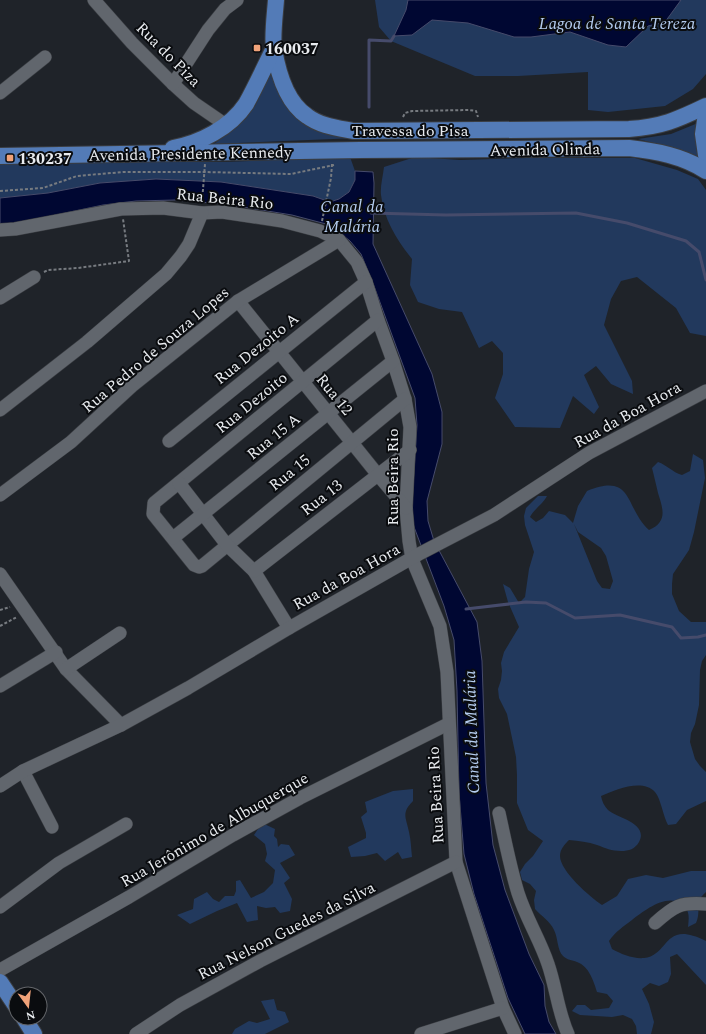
<svg xmlns="http://www.w3.org/2000/svg" width="706" height="1034" viewBox="0 0 706 1034" font-family="Spectral,serif">
<style>
.green{fill:#22395d;fill-rule:evenodd}
.water{fill:#000732;stroke:#464b6b}
.lines{fill:none;stroke-linecap:round;stroke-linejoin:round}
.stream{stroke:#464b6b;stroke-width:3}
.minor-casing{stroke:#3a3d42;stroke-width:14}
.major-casing{stroke:#3a3d42;stroke-width:18}
.path{stroke:#777b80;stroke-width:2;stroke-dasharray:3 2;stroke-linecap:butt}
.minor{stroke:#61666d;stroke-width:13}
.major{stroke:#537bb7;stroke-width:16}
.poi-dot{fill:#f0a279;stroke:#0a0c0f;stroke-width:1.5}
.labels{text-anchor:middle;stroke-width:4;stroke-linejoin:round;paint-order:stroke}
.poi-label{font-size:16px;font-weight:bold;fill:#e8ebef;stroke:#0a0c0f;text-anchor:start}
.street-label{font-size:16px;fill:#e8ebef;stroke:#0a0c0f}
.water-label{font-size:17px;font-style:italic;fill:#b4ccef;stroke:#0a0c0f}
</style>
<rect width="100%" height="100%" fill="#1f2329"/>
<g class="green">
<path d="M 375,0 L 706,0 L 706,74 L 693,89 L 665,106 L 608,112 L 588,110 L 588,72 L 518,76 L 475,76 L 391,41 L 379,27 Z"/>
<path d="M 273,68 L 285,102 L 358,138 L 214,144 L 233,129 L 255,106 Z"/>
<path d="M 698,123 L 696,144 L 698,161 L 680,150 L 638,139 L 671,134 Z"/>
<path d="M 350,157 L 355,171 L 355,180 L 349,192 L 339,199 L 330,202 L 313,196 L 221,182 L 156,179 L 100,183 L 48,193 L 0,198 L 0,162 L 226,162 Z"/>
<path d="M 415,157 L 460,160 L 527,158 L 635,158 L 677,170 L 698,179 L 706,190 L 706,336 L 690,333 L 676,308 L 637,277 L 621,281 L 611,299 L 604,325 L 632,381 L 633,394 L 611,384 L 596,366 L 584,375 L 599,407 L 594,414 L 573,396 L 560,428 L 515,427 L 495,398 L 503,374 L 503,353 L 492,341 L 479,348 L 462,312 L 439,309 L 418,302 L 410,285 L 412,259 C 397,240 384,220 381,195 C 380,187 383,176 384,167 Z"/>
<path d="M 693,454 L 703,460 L 705,478 L 694,532 L 689,550 L 673,574 L 672,584 L 672,594 L 679,611 L 691,622 L 706,622 L 706,655 L 702,661 L 700,670 L 699,705 L 695,724 L 691,733 L 690,742 L 695,759 L 700,766 L 706,772 L 706,801 L 687,810 L 676,824 L 668,825 C 663,816 661,799 655,792 C 642,778 615,790 601,796 C 602,801 604,806 608,810 C 617,818 649,823 639,842 C 635,849 629,851 621,851 C 612,851 605,848 597,845 C 588,842 579,841 569,840 C 565,844 560,849 560,856 C 560,871 590,897 602,905 L 617,896 L 628,879 L 646,875 L 663,878 L 691,871 L 706,871 L 706,892 C 693,903 702,909 696,923 L 688,927 C 689,918 690,910 682,904 C 666,893 644,911 632,920 C 623,927 616,931 609,941 L 612,949 C 621,954 633,959 644,958 C 670,955 663,919 706,941 L 706,985 L 677,954 L 670,957 L 671,974 L 668,982 L 659,986 L 650,983 L 642,989 L 649,1004 L 654,1022 L 651,1034 L 637,1034 L 636,1026 L 632,1019 L 623,1015 L 612,1017 L 580,1015 L 572,1011 L 577,1005 L 585,1005 L 591,1010 L 609,1008 L 613,1001 L 607,994 L 597,992 C 594,982 589,966 577,962 C 572,960 567,960 563,956 C 557,950 558,937 554,930 C 550,921 541,916 535,909 L 534,900 L 536,891 L 530,884 L 522,880 L 520,872 L 525,864 L 533,856 L 543,841 L 528,830 L 517,803 L 517,775 L 516,757 L 507,714 L 499,698 L 498,689 L 501,680 L 502,671 L 501,663 L 504,652 L 519,627 L 508,602 L 503,584 L 510,588 L 519,603 L 525,597 L 529,569 L 534,552 L 525,525 L 524,516 L 526,508 L 538,496 L 547,496 C 542,505 535,508 530,517 L 536,522 L 543,518 L 549,511 L 565,515 L 573,523 L 578,506 L 587,491 C 634,472 624,507 649,530 C 668,522 663,509 658,493 C 656,484 654,476 652,468 L 658,462 C 667,465 672,472 682,475 L 690,471 ZM 574,524 L 578,532 L 601,548 L 606,556 L 613,581 L 610,589 L 602,588 L 597,581 Z"/>
<path d="M 413,789 L 413,801 C 401,813 406,817 409,832 C 411,840 411,849 412,857 L 402,859 L 398,852 L 385,861 L 377,853 L 365,856 L 351,857 L 348,847 L 366,838 L 366,833 L 361,817 L 367,812 L 365,802 L 393,791 Z"/>
<path d="M 262,823 L 275,829 L 274,836 L 277,839 L 278,847 L 281,844 L 289,845 L 295,855 L 280,863 L 290,878 L 284,883 L 292,899 L 290,911 L 280,913 L 275,907 L 266,908 L 257,906 L 258,920 L 247,922 L 237,903 L 217,911 L 190,924 L 177,915 L 193,909 L 194,899 L 207,892 L 213,899 L 219,902 L 225,896 L 234,896 L 236,891 L 236,881 L 240,880 L 251,898 L 264,892 L 273,883 L 275,870 L 265,861 L 267,854 L 265,844 L 254,835 Z"/>
<path d="M 274,999 L 277,1010 L 285,1012 L 289,1022 L 265,1034 L 232,1034 L 235,1029 L 249,1021 L 257,1023 L 270,1019 L 261,1001 Z"/>
</g>
<g class="water">
<path d="M 408,0 L 681,0 L 665,22 L 648,26 L 626,47 L 608,45 L 570,32 L 531,37 L 514,37 L 468,23 L 432,20 L 412,35 L 394,36 L 406,10 Z"/>
<path d="M 355,171 L 373,172 L 374,183 L 373,244 L 432,374 L 442,412 L 442,444 L 427,501 L 428,521 L 434,541 L 442,556 L 477,622 L 482,661 L 486,783 L 493,845 L 505,890 L 529,954 L 544,985 L 545,1006 L 549,1022 L 556,1034 L 525,1034 L 508,998 L 474,894 L 464,854 L 459,793 L 457,691 L 454,640 L 444,606 L 411,519 L 417,425 L 415,398 L 374,286 L 361,254 L 350,241 L 330,225 L 292,215 L 224,204 L 175,200 L 136,201 L 103,205 L 18,223 L 0,224 L 0,198 L 48,193 L 100,183 L 156,179 L 221,182 L 313,196 L 330,202 L 339,199 L 349,192 L 355,180 Z"/>
</g>
<g class="lines">
<g class="stream">
<path d="M 369,107 L 369,40 L 391,41 L 394,36"/>
<path d="M 371,213 L 446,215 L 576,213 L 627,223 L 686,241 L 699,252 L 706,280"/>
<path d="M 466,609 L 526,602 L 546,603 L 575,618 L 620,615 L 672,627 L 681,638 L 698,637 L 706,635"/>
</g>
<g class="minor-casing">
<g id="minor">
<path d="M 94,0 L 132,43 L 173,84 L 194,103 L 226,125"/>
<path d="M 173,84 L 208,30 L 225,9 L 237,0"/>
<path d="M 0,93 L 45,57"/>
<path d="M 0,230 L 15,229 L 121,209 L 163,208 L 202,213 L 222,212 L 282,221 L 320,231 L 339,240 L 357,262 L 366,282 L 378,320 L 393,361 L 405,399 L 410,427 L 406,508 L 409,541 L 412,559 L 440,626 L 447,672 L 456,862 L 503,1008 L 515,1034"/>
<path d="M 0,298 L 34,277"/>
<path d="M 238,301 L 378,475 L 406,508"/>
<path d="M 378,320 L 154,503 L 153,514 L 194,565 L 199,567 L 202,566 L 405,399"/>
<path d="M 0,410 L 87,342 L 166,274 L 181,256 L 189,244 L 202,213"/>
<path d="M 169,441 L 366,282"/>
<path d="M 179,483 L 227,545 L 254,571 L 289,628"/>
<path d="M 0,495 L 71,442 L 132,386 L 238,301 L 339,240"/>
<path d="M 173,538 L 393,361"/>
<path d="M 254,571 L 410,450"/>
<path d="M 0,574 L 66,669 L 121,725"/>
<path d="M 66,669 L 120,633"/>
<path d="M 0,686 L 56,652"/>
<path d="M 23,771 L 52,827"/>
<path d="M 0,786 L 23,771 L 121,725 L 188,688 L 289,628 L 419,554 L 494,515 L 589,453 L 706,391"/>
<path d="M 499,813 C 505,840 510,867 518,893 C 526,918 540,940 548,964 C 556,987 558,1012 568,1034"/>
<path d="M 0,907 L 59,863 L 126,824"/>
<path d="M 655,923 C 674,906 680,902 706,904"/>
<path d="M 0,970 L 129,897 L 233,835 L 300,798 L 448,724"/>
<path d="M 136,1034 L 180,1005 L 260,961 L 456,862"/>
<path d="M 421,1034 L 503,1008"/>
</g>
</g>
<g class="major-casing">
<g id="major">
<path d="M 276,0 C 275,14 272,36 274,49 C 278,73 286,102 307,116 C 320,126 338,128 353,131 L 629,129 C 661,127 677,120 706,106"/>
<path d="M 706,114 L 703,134 L 706,155"/>
<path d="M 173,148 C 200,143 230,128 246,104 C 256,86 265,66 274,48"/>
<path d="M 0,156 L 360,150 L 629,148 C 656,151 683,156 706,171"/>
<path d="M 0,982 L 16,1006"/>
<path d="M 24,1018 L 34,1034"/>
</g>
</g>
<g class="path">
<path d="M 403,117 L 405,113 L 412,111 L 469,110 L 476,111 L 478,117"/>
<path d="M 0,191 L 43,188 L 77,176 L 123,172 L 205,172 L 291,174 L 334,165"/>
<path d="M 202,202 L 205,164"/>
<path d="M 322,221 L 331,178 L 332,164"/>
<path d="M 44,272 L 48,270 L 78,268 L 129,261 L 123,219"/>
<path d="M 0,610 L 10,607"/>
<path d="M 0,626 L 17,617"/>
</g>
<use href="#minor" class="minor"/>
<use href="#major" class="major"/>
</g>
<g class="poi-dot">
<rect x="253" y="44" width="8" height="8" rx="2"/>
<rect x="6" y="154" width="8" height="8" rx="2"/>
</g>
<g class="labels">
<g class="poi-label">
<text x="265" y="54">160037</text>
<text x="18" y="164">130237</text>
</g>
<g class="street-label">
<text transform="translate(169 54) rotate(45)" y="6">Rua do Piza</text>
<text x="410" y="136">Travessa do Pisa</text>
<text transform="translate(545 149) rotate(-1)" y="6">Avenida Olinda</text>
<text transform="translate(190 153) rotate(-1)" y="6">Avenida Presidente Kennedy</text>
<text transform="translate(225 198) rotate(6)" y="6">Rua Beira Rio</text>
<text transform="translate(256 348) rotate(-39)" y="6">Rua Dezoito A</text>
<text transform="translate(155 349) rotate(-40)" y="6">Rua Pedro de Souza Lopes</text>
<text transform="translate(335 394) rotate(51)" y="6">Rua 12</text>
<text transform="translate(251 402) rotate(-39)" y="6">Rua Dezoito</text>
<text transform="translate(627 414) rotate(-29)" y="6">Rua da Boa Hora</text>
<text transform="translate(273 436) rotate(-39)" y="6">Rua 15 A</text>
<text transform="translate(289 472) rotate(-39)" y="6">Rua 15</text>
<text transform="translate(392 477) rotate(-90)" y="6">Rua Beira Rio</text>
<text transform="translate(321 497) rotate(-38)" y="6">Rua 13</text>
<text transform="translate(346 576) rotate(-29)" y="6">Rua da Boa Hora</text>
<text transform="translate(435 795) rotate(-93)" y="6">Rua Beira Rio</text>
<text transform="translate(214 829) rotate(-30)" y="6">Rua Jerônimo de Albuquerque</text>
<text transform="translate(286 930) rotate(-27)" y="6">Rua Nelson Guedes da Silva</text>
</g>
<g class="water-label">
<text x="617" y="29">Lagoa de Santa Tereza</text>
<text x="352" y="212">Canal da<tspan x="352" dy="20">Malária</tspan></text>
<text transform="translate(471 732) rotate(-92)" y="6">Canal da Malária</text>
</g>
</g>
<g transform="translate(28 1006) rotate(165)"><circle r="19" fill="#0a0c0f" stroke="#636569"/>
<path d="M0-3L7 15L0 10L-7 15Z" fill="#f0a279"/>
<text y="-6" font-size="11" font-weight="bold" text-anchor="middle" fill="#e8ebef">N</text>
</g>
</svg>
